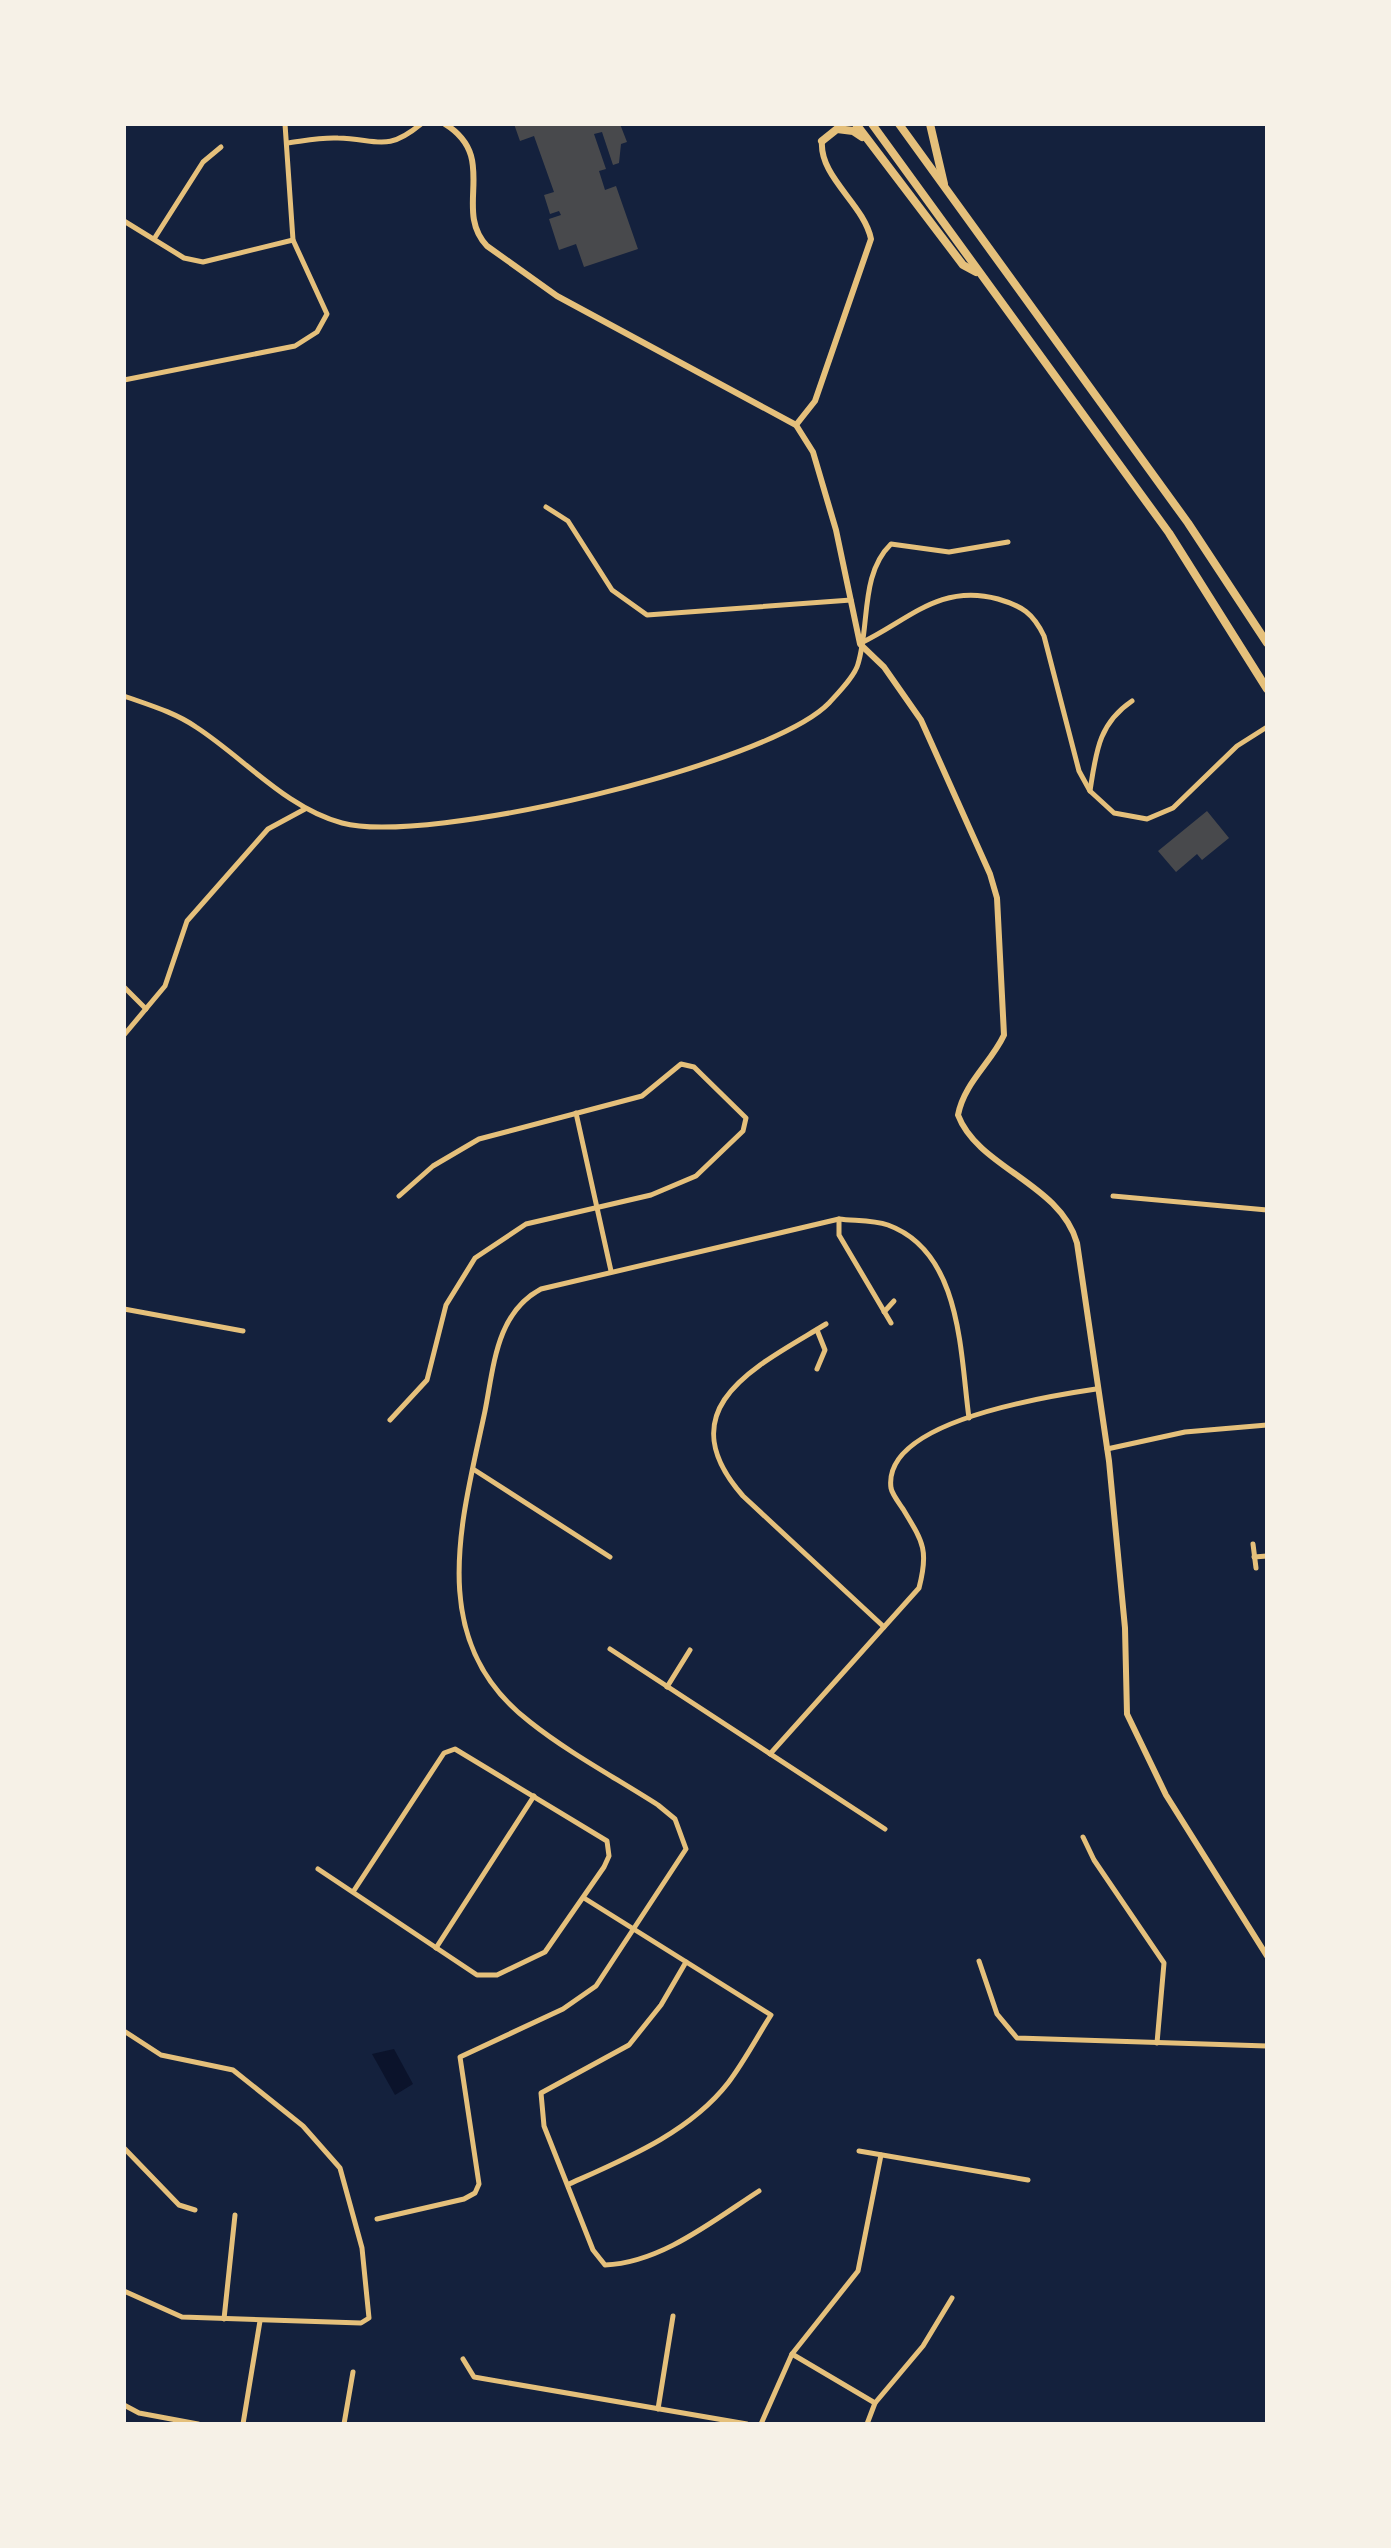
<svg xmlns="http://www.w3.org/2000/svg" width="1391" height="2548" viewBox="0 0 1391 2548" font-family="'Fira Sans',sans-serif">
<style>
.water{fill:#0b132b}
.building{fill:#48494c}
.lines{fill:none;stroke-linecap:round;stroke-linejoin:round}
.minor{stroke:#e5c07b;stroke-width:5}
.tertiary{stroke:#e5c07b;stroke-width:6}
.trunk{stroke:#e5c07b;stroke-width:8}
</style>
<rect width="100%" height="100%" fill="#14213d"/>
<path class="water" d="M 394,2049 L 413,2084 L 395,2095 L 372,2054 Z"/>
<g class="building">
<path d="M 514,124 L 620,124 L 627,142 L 621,144 L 619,163 L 613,165 L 602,132 L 594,134 L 606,169 L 599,171 L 605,190 L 616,186 L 638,249 L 584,267 L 576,244 L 559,250 L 549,219 L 561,215 L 559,211 L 550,214 L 544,195 L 554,192 L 534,136 L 520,141 Z"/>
<path d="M 1207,811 L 1229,838 L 1202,860 L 1197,854 L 1176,872 L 1158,851 Z"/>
</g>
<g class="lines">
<g class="minor">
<path d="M 287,143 C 303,141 321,137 338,138 C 377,139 386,153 421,124"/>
<path d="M 124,221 L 184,258 L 203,262 L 293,240"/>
<path d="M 154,239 L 203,162 L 221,147"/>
<path d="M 124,380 L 295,346 L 317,332 L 327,314 L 293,240 L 285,124"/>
<path d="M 546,507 L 568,521 L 612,590 L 647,615 L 851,600"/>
<path d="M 861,643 C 909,620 940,583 998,599 C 1022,606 1033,613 1044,636 L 1079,771 L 1090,791"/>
<path d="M 124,696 C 149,705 174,712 196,727 C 244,758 286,808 342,823 C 426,846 769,765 829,703 C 838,693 855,676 858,664 C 870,625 860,574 891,544 L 949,552 L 1008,542"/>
<path d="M 1132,701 C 1098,724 1096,753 1090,791 L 1114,813 L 1147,819 L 1173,808 L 1237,746 L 1267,727"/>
<path d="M 124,987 L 146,1009"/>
<path d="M 124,1035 L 165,986 L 187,921 L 268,829 L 305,809"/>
<path d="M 576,1113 L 611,1271"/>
<path d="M 1113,1196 L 1267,1210"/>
<path d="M 839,1219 L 839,1235 L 891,1323"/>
<path d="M 124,1309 L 243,1331"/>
<path d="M 884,1312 L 894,1301"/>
<path d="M 826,1324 C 759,1365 665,1407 743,1496 L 884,1627"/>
<path d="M 817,1369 L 825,1350 L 817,1330"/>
<path d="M 390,1420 L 427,1380 L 446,1305 L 475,1258 L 526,1224 L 651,1195 L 696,1176 L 743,1131 L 746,1118 L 694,1067 L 681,1064 L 642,1096 L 479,1139 L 433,1166 L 399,1196"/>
<path d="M 1107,1449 L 1185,1432 L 1267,1425"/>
<path d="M 473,1469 L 610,1557"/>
<path d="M 1253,1544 L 1256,1568"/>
<path d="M 1254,1557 L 1267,1556"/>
<path d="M 610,1649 L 885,1829"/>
<path d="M 667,1687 L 690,1650"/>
<path d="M 770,1754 L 919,1588 C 929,1550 923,1542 903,1509 C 899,1503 892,1494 891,1488 C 882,1421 1049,1396 1096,1389"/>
<path d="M 1083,1837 L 1094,1860 L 1164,1963 L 1157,2043"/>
<path d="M 318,1869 L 477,1975 L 497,1975 L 545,1952 L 604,1867 L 609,1856 L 607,1841 L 455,1749 L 444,1753 L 353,1892"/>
<path d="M 436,1948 L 534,1796"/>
<path d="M 979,1961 L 997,2014 L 1017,2038 L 1267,2046"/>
<path d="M 686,1962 L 661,2005 L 629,2045 L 541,2093 L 544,2126 L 593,2250 L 605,2265 C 661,2263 714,2220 759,2191"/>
<path d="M 124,2031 L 161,2055 L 233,2070 L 303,2126 L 340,2168 L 362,2248 L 369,2318 L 361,2323 L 182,2317 L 124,2291"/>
<path d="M 124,2148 L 179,2205 L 195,2210"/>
<path d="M 859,2151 L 1028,2180"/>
<path d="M 569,2184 C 625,2159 689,2133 728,2083 C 744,2062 757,2037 771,2015 L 584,1898"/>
<path d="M 377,2219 L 464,2199 L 475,2193 L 479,2184 L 460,2057 L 563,2009 L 596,1986 L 686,1849 L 675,1819 L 658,1805 C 616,1778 569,1753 530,1722 C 424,1641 462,1520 485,1411 C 494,1366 496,1313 541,1289 L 839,1219 C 854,1221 873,1220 888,1225 C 962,1252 960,1353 969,1418"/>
<path d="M 224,2319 L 235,2215"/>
<path d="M 792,2354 L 875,2403"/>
<path d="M 463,2359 L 474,2377 L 747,2424"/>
<path d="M 124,2405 L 139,2413 L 198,2424"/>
<path d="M 658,2409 L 673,2316"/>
<path d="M 243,2424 L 260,2321"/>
<path d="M 344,2424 L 353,2372"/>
<path d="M 761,2424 L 792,2354 L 858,2271 L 881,2155"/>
<path d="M 867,2424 L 875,2403 L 923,2346 L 952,2298"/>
</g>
<g class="tertiary">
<path d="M 445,124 C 500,158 452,209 487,246 L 557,296 L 796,425 L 813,452 L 836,530 L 860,644 L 884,667 L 921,720 L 990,874 L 997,898 L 1004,1035 C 991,1063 964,1083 958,1115 C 978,1168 1060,1183 1077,1243 L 1109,1461 L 1125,1628 L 1127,1714 L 1166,1795 L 1267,1956"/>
<path d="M 796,425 L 815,401 L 871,239 C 864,204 819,177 822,141"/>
</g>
<g class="trunk">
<path d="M 856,124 L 963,265 L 976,272"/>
<path d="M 872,124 L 1169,533 L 1267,689"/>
<path d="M 899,124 L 1188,523 L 1267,643"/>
<path d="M 930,124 L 944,184"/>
<path d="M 822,141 L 837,129 L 853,131 L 862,137"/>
</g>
</g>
<rect width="1391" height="2548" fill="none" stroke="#f6f1e7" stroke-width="252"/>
</svg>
